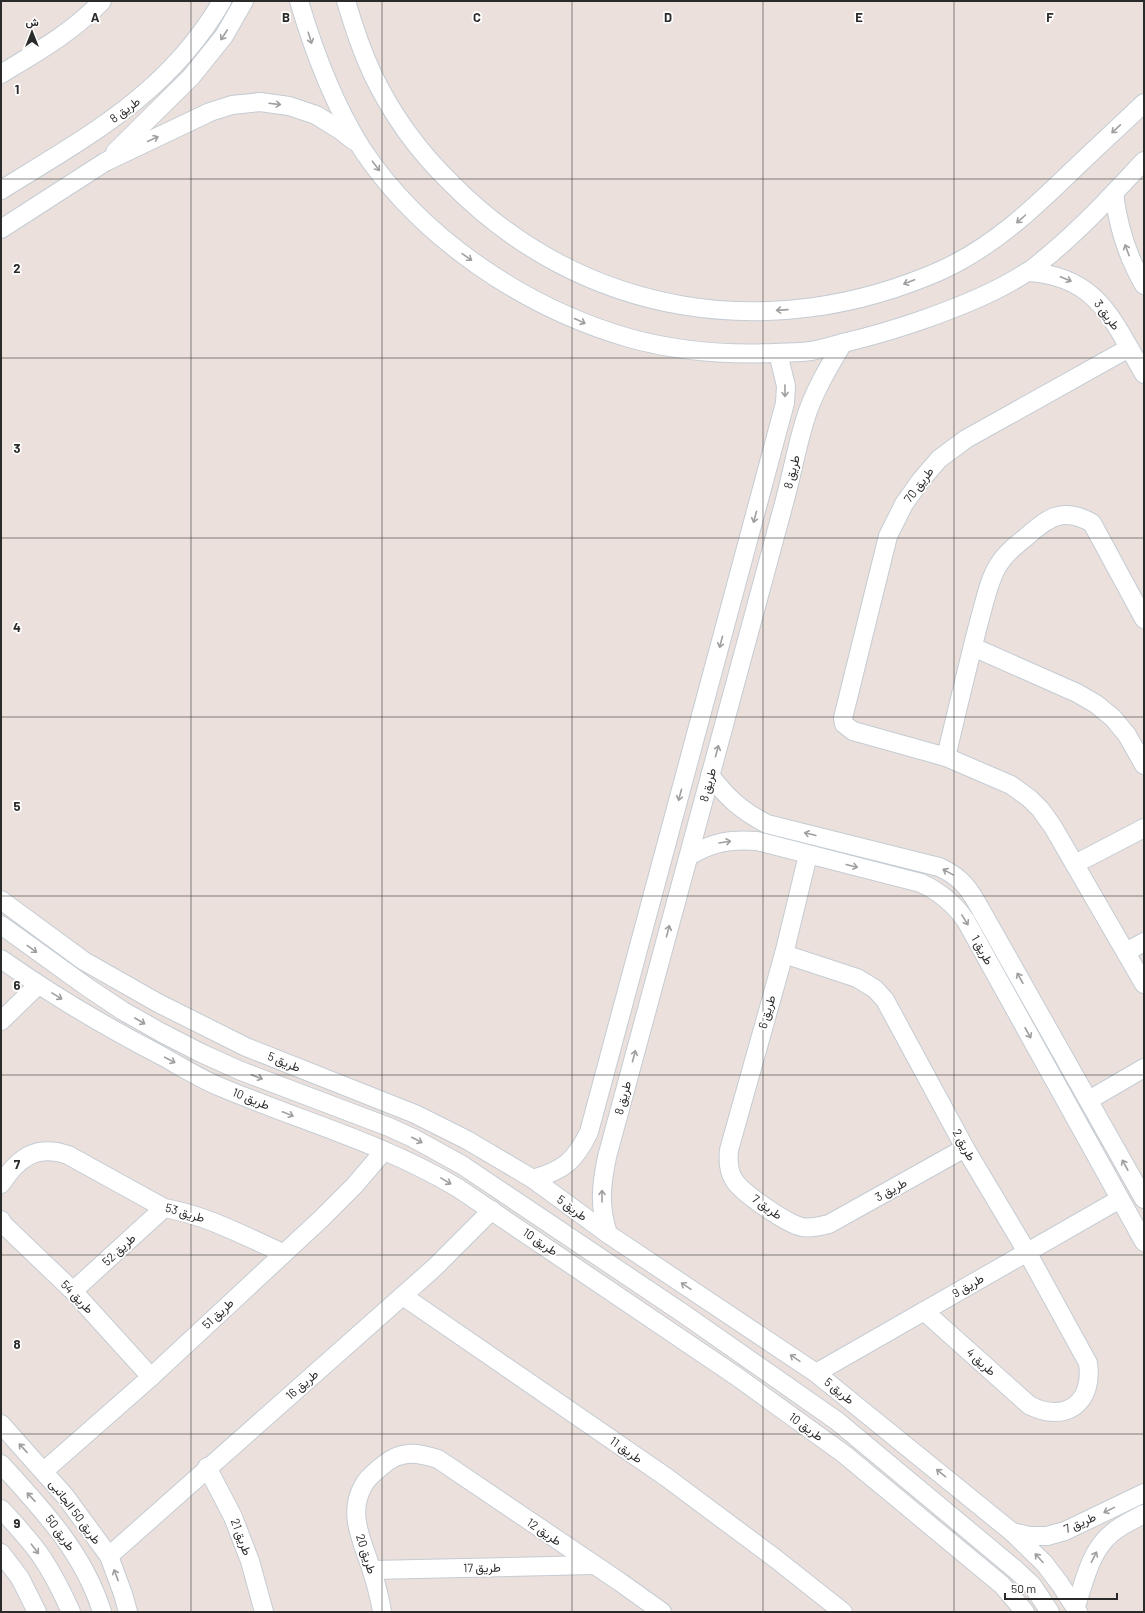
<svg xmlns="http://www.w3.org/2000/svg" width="1145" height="1613" viewBox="0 0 1145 1613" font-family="Barlow,Vazirmatn,sans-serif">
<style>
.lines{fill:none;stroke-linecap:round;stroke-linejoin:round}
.minor-casing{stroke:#c4ccd3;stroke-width:20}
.minor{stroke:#fff;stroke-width:18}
.oneway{stroke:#9f9f9f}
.grid{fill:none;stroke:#2a2a2a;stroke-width:1;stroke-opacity:0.55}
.labels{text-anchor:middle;stroke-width:3.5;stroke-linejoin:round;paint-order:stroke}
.street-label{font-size:12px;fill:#2a2a2a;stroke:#fff}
.grid-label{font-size:13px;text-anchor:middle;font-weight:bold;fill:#2a2a2a;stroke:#fff;stroke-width:3.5;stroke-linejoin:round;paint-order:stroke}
</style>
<rect width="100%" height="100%" fill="#ebe0dc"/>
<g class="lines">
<g class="minor-casing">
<g id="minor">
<path d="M 299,1 C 314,52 333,103 362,149 C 422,239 525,308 629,338 C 676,351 725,355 773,353 C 785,352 798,353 811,351 C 823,349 835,345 847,342 C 872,336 896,329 919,321 C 954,309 997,292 1027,272 C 1035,268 1041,261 1048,256 C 1083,227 1113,194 1144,161"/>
<path d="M 346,1 C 353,25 361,49 372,73 C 391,113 419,152 451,183 C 583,317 771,346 942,270 C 994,246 1034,208 1074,169 C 1097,147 1121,125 1144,103"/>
<path d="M 1,74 C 37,52 73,32 102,1"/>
<path d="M 115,152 L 191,77 L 224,36 L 244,1"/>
<path d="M 1,190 C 88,136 169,93 222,1"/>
<path d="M 1114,193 C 1118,227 1127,256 1144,285"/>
<path d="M 1,229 L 105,162 L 210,112 L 232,105 L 260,102 L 289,106 L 316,115 L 340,130 L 354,141"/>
<path d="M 1028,272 C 1098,276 1113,321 1144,374"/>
<path d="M 1129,348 L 966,439 L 939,459 L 921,480 L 904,504 L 888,536 L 843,718 L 844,724 L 853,731 L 946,757 L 1011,785 L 1029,798 L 1041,810 L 1053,827 L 1144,984"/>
<path d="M 973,647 L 1077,693 L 1096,704 L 1113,718 L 1127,735 L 1144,765"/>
<path d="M 946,757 C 957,711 968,664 980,618 C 985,601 989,579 999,564 C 1005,554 1016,545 1025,538 C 1048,518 1062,506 1092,523 L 1144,619"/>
<path d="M 710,775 C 727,798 742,811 767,824 L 939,867 C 957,875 967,885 977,903 L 1144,1199"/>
<path d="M 808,855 L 784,954 L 729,1150 C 728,1160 728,1171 734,1180 C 742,1193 787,1224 802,1227 C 811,1229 820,1226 829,1224 L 965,1148"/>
<path d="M 689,856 C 713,842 730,839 757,841 L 921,883 C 940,892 954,903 966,921 L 1144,1242"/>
<path d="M 1075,864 L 1144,828"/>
<path d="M 1,900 L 84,961 L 158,1003 L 246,1047 L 415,1114 L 467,1140 L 533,1179 L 608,1234 L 816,1373 L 1012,1532 L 1044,1563 L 1060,1584 L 1078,1612"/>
<path d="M 1,925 L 87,987 L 123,1011 L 162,1033 L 201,1053 L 241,1071 L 389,1127 L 413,1138 L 462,1165 L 684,1314 L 837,1421 L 1016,1570 L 1032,1585 L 1050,1612"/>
<path d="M 1126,952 L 1144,942"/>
<path d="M 784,954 L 857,978 L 875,989 L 885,1000 L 965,1148 L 1027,1252 L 1088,1363 C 1094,1403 1065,1424 1029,1405 L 924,1311"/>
<path d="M 1,959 C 52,995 106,1027 162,1056 C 180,1066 199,1078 218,1086 C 298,1120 383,1143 458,1188 L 736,1376 L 844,1454 L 1002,1585 L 1025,1612"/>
<path d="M 1,1021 L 38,985"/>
<path d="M 1089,1100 L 1144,1068"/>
<path d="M 533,1179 C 564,1170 575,1161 589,1132 L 785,403 L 786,386 L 778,353"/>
<path d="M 1,1184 C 18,1158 36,1144 68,1155 L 164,1208 C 206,1215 244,1236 283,1253"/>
<path d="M 1,1220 L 3,1224 L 73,1291 L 151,1377"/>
<path d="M 608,1234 C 599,1206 601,1186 607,1157 L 783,507 C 791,479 796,449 805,420 C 813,393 828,368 843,343"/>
<path d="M 73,1291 L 164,1208"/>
<path d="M 403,1296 L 666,1477 L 776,1559 L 843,1612"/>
<path d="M 816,1373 L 1120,1199"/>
<path d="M 1,1424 L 65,1496 L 109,1556 L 123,1594 L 128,1612"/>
<path d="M 1,1464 C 42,1509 84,1553 102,1612"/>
<path d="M 207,1467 L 233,1517 L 250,1561 L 264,1612"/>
<path d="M 44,1471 L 151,1377 L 321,1219 L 354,1186 L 384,1151"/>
<path d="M 1,1509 C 16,1525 31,1541 43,1559 C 54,1576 63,1594 71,1612"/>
<path d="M 1012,1532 L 1030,1536 L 1047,1536 L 1065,1531 L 1144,1493"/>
<path d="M 1,1553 L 20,1578 L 37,1612"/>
<path d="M 109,1556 L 434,1268 L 492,1210"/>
<path d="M 372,1570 L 593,1565"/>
<path d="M 1076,1606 C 1085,1580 1090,1551 1112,1533 C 1121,1525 1133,1520 1144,1514"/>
<path d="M 382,1612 C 380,1598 376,1584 372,1571 C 363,1542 347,1515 363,1486 C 367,1478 375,1472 382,1466 C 400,1450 416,1452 438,1459 L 620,1582 L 662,1612"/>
</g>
</g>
<use href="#minor" class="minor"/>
</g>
<defs><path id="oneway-shaft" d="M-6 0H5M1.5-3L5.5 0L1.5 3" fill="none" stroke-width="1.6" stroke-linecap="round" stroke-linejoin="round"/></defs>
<g class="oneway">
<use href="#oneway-shaft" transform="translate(224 35) rotate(123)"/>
<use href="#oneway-shaft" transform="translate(310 38) rotate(73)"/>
<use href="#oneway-shaft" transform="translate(275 104) rotate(7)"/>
<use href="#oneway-shaft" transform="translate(1116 129) rotate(137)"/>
<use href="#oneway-shaft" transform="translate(153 139) rotate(-25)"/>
<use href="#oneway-shaft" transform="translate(376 166) rotate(53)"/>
<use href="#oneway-shaft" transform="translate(1021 219) rotate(138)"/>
<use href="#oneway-shaft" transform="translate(1127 250) rotate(-111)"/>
<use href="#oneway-shaft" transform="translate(467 257) rotate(35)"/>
<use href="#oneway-shaft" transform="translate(1066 279) rotate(23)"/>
<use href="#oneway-shaft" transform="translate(909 282) rotate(159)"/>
<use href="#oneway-shaft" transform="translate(782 310) rotate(176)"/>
<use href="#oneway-shaft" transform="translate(580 321) rotate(25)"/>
<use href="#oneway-shaft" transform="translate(785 391) rotate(89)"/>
<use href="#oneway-shaft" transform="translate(755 517) rotate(105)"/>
<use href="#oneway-shaft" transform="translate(721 642) rotate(105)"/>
<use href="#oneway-shaft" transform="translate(717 751) rotate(-75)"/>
<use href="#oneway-shaft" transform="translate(680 795) rotate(105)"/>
<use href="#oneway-shaft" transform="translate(810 834) rotate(-166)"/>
<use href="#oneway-shaft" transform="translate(725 842) rotate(-9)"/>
<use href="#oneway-shaft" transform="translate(852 866) rotate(14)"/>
<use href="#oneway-shaft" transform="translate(948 872) rotate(-151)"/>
<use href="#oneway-shaft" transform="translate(965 920) rotate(58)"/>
<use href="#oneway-shaft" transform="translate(668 931) rotate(-75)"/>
<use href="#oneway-shaft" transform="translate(32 949) rotate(36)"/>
<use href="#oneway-shaft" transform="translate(1020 978) rotate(-119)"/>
<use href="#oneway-shaft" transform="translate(57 996) rotate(31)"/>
<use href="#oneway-shaft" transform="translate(140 1021) rotate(30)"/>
<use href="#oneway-shaft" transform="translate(1028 1033) rotate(61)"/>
<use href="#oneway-shaft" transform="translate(634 1056) rotate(-75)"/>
<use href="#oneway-shaft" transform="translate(170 1060) rotate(28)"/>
<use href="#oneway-shaft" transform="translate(257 1077) rotate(21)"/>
<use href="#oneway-shaft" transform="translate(288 1114) rotate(22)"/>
<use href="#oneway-shaft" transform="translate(417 1140) rotate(27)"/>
<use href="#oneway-shaft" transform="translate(1125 1165) rotate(-119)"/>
<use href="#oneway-shaft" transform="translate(446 1181) rotate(31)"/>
<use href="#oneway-shaft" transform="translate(602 1196) rotate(-90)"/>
<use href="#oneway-shaft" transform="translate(686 1286) rotate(-146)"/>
<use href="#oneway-shaft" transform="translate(795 1358) rotate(-146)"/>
<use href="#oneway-shaft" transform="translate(23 1448) rotate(-133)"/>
<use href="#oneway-shaft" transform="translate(941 1473) rotate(-141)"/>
<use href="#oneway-shaft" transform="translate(31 1497) rotate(-133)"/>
<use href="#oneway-shaft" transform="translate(1109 1510) rotate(154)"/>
<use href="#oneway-shaft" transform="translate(35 1549) rotate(53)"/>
<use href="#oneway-shaft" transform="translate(1094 1557) rotate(-63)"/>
<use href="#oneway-shaft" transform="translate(1039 1558) rotate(-132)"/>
<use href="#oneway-shaft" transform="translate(116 1575) rotate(-111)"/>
</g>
<path class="grid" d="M 191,1 L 191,1612M 382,1 L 382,1612M 572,1 L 572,1612M 763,1 L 763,1612M 954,1 L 954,1612M 1,179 L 1144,179M 1,358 L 1144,358M 1,538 L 1144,538M 1,717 L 1144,717M 1,896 L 1144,896M 1,1075 L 1144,1075M 1,1255 L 1144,1255M 1,1434 L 1144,1434"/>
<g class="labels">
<g class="street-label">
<text transform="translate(125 110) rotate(-37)" y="4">طريق 8</text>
<text transform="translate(1107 315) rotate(53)" y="4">طريق 3</text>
<text transform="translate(792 472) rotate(-76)" y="4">طريق 8</text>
<text transform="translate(919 485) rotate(-53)" y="4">طريق 70</text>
<text transform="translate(708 785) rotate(-75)" y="4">طريق 8</text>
<text transform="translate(982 950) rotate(61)" y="4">طريق 1</text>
<text transform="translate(767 1012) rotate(-74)" y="4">طريق 6</text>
<text transform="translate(284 1062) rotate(22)" y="4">طريق 5</text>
<text transform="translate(623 1098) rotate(-75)" y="4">طريق 8</text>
<text transform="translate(251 1099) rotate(22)" y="4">طريق 10</text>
<text transform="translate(964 1145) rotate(61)" y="4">طريق 2</text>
<text transform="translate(891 1190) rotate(-29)" y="4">طريق 3</text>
<text transform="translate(767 1207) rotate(35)" y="4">طريق 7</text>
<text transform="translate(572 1208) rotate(36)" y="4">طريق 5</text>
<text transform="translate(185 1213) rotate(16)" y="4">طريق 53</text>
<text transform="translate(540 1242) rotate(34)" y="4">طريق 10</text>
<text transform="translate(119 1250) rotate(-43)" y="4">طريق 52</text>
<text transform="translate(968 1286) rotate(-30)" y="4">طريق 9</text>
<text transform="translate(77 1297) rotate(46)" y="4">طريق 54</text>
<text transform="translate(218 1314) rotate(-43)" y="4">طريق 51</text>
<text transform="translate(981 1362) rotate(42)" y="4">طريق 4</text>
<text transform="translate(302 1385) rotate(-41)" y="4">طريق 16</text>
<text transform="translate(839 1391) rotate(39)" y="4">طريق 5</text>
<text transform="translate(806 1427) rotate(36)" y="4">طريق 10</text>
<text transform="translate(626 1450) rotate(35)" y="4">طريق 11</text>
<text transform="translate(75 1512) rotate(53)" y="4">طريق 50 الجانبى</text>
<text transform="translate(1080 1523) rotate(-24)" y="4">طريق 7</text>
<text transform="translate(544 1532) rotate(34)" y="4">طريق 12</text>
<text transform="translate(60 1533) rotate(54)" y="4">طريق 50</text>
<text transform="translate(241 1537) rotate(69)" y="4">طريق 21</text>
<text transform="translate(366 1554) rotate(72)" y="4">طريق 20</text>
<text transform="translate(482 1568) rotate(-1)" y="4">طريق 17</text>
</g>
</g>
<g class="grid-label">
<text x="95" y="22">A</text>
<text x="286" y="22">B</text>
<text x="477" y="22">C</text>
<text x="668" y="22">D</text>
<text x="859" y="22">E</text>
<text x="1050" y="22">F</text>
<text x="17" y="94">1</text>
<text x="17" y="273">2</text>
<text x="17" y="453">3</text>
<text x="17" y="632">4</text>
<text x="17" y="811">5</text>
<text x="17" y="990">6</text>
<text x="17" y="1169">7</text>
<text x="17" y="1349">8</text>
<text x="17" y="1528">9</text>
</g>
<rect width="1145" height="1613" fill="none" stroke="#2a2a2a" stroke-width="4"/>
<g transform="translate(32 32)" stroke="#ffffff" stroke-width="3" paint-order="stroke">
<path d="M0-3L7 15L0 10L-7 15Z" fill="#2a2a2a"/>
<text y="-6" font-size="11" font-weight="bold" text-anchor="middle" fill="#2a2a2a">ش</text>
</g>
<path d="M1005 1593v6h112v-6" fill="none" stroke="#2a2a2a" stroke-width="2"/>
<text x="1011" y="1593" font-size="12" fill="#2a2a2a" stroke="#ffffff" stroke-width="3" paint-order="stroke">50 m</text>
</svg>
